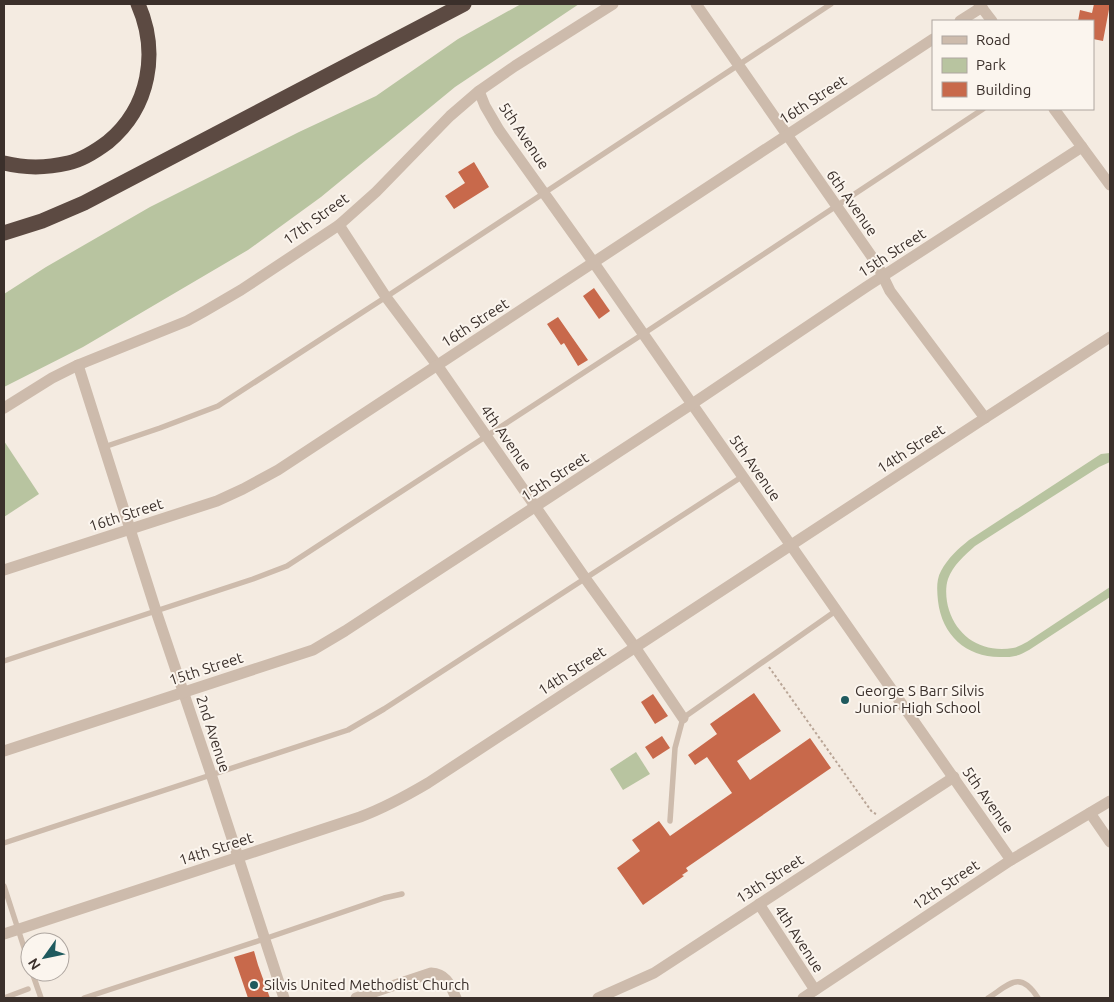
<svg xmlns="http://www.w3.org/2000/svg" width="1114" height="1002" viewBox="0 0 1114 1002" font-family="Ubuntu,sans-serif">
<style>
.green{fill:#b8c4a0}
.building{fill:#c8694b}
.lines{fill:none;stroke-linecap:round;stroke-linejoin:round}
.path{stroke:#b9a596;stroke-width:2;stroke-dasharray:2.5 2.5;stroke-linecap:butt}
.lane{stroke:#cdbbac;stroke-width:5.5}
.street{stroke:#cdbbac;stroke-width:11}
.highway{stroke:#5c4a42;stroke-width:15}
.poi-dot{fill:#1f5a5e;stroke:#fbf5ee;stroke-width:2}
.labels{text-anchor:middle;stroke-width:4;stroke-linejoin:round;paint-order:stroke}
.street-label{font-size:15px;fill:#3b302b;stroke:#fbf5ee}
.poi-label{font-size:15px;fill:#3b302b;stroke:#fbf5ee;text-anchor:start}
</style>
<rect width="100%" height="100%" fill="#f4ebe1"/>
<g class="green">
<path d="M 521,4 L 579,4 L 455,87 L 321,197 L 248,250 L 83,347 L 4,387 L 4,294 L 46,267 L 150,207 L 299,132 L 376,96 L 458,39 Z"/>
<path d="M 4,441 L 39,494 L 4,517 Z"/>
<path d="M 1110,453 L 1110,462 L 1099,467 L 975,546 C 965,555 953,565 948,579 C 945,588 946,601 949,610 C 958,638 983,653 1013,648 C 1018,647 1023,644 1027,642 L 1110,587 L 1110,597 L 1029,650 C 1025,652 1020,655 1015,656 C 1012,657 1007,657 1004,657 C 968,659 942,636 938,601 C 937,591 936,580 941,571 C 948,558 958,549 969,540 L 1101,454 Z"/>
<path d="M 636,752 L 650,774 L 623,790 L 610,769 Z"/>
</g>
<g class="building">
<path d="M 1094,4 L 1110,4 L 1103,41 L 1093,39 L 1093,21 L 1078,21 L 1080,10 L 1092,13 Z"/>
<path d="M 474,162 L 489,187 L 454,209 L 445,196 L 465,183 L 458,172 Z"/>
<path d="M 594,288 L 610,311 L 599,319 L 583,296 Z"/>
<path d="M 558,317 L 588,360 L 578,366 L 564,343 L 561,345 L 547,324 Z"/>
<path d="M 754,693 L 781,731 L 737,761 L 750,780 L 810,738 L 831,768 L 686,868 L 688,871 L 682,875 L 684,876 L 643,905 L 617,868 L 640,851 L 632,840 L 659,821 L 670,836 L 732,793 L 707,757 L 695,765 L 688,755 L 717,734 L 710,724 Z"/>
<path d="M 653,694 L 668,716 L 655,724 L 641,702 Z"/>
<path d="M 662,736 L 670,748 L 653,759 L 645,747 Z"/>
<path d="M 254,951 L 258,965 L 270,998 L 248,998 L 234,957 Z"/>
</g>
<g class="lines">
<path class="path" d="M 769,667 L 872,812 L 876,814"/>
<g class="lane">
<path d="M 104,447 L 160,428 L 218,406 L 386,297 L 831,4"/>
<path d="M 4,661 L 253,579 L 287,566 L 643,334 L 983,109"/>
<path d="M 670,821 L 675,748 L 683,718 L 837,610"/>
<path d="M 4,843 L 348,730 L 384,709 L 743,476"/>
<path d="M 4,886 L 30,966"/>
<path d="M 32,972 L 41,998"/>
<path d="M 4,998 L 28,989"/>
<path d="M 84,998 L 264,939 L 384,898 L 402,894"/>
<path d="M 988,998 C 1010,984 1020,970 1038,998"/>
</g>
<g class="street">
<path d="M 696,4 L 877,264 L 890,291 L 985,418"/>
<path d="M 979,4 L 992,21"/>
<path d="M 960,21 L 982,7"/>
<path d="M 479,91 L 485,106 L 499,130 L 594,263 L 692,404 L 1011,860"/>
<path d="M 1054,109 L 1110,185"/>
<path d="M 339,225 L 386,297 L 437,365 L 585,578 L 635,647 L 683,718"/>
<path d="M 78,365 L 156,611 L 211,774 L 284,998"/>
<path d="M 4,408 L 52,378 L 78,365 L 187,321 L 205,311 L 241,290 L 339,225 L 376,192 L 450,116 L 479,91 L 515,66 L 613,4"/>
<path d="M 4,570 L 217,501 L 243,489 L 278,470 L 933,39"/>
<path d="M 4,751 L 313,650 L 345,631 L 692,404 L 866,287 L 1082,147"/>
<path d="M 1090,813 L 1110,842"/>
<path d="M 759,904 L 815,990"/>
<path d="M 4,934 L 360,817 C 384,808 406,796 428,783 L 985,418 L 1110,337"/>
<path d="M 356,998 L 431,973 C 447,974 450,985 456,998"/>
<path d="M 598,998 L 654,973 L 954,777"/>
<path d="M 803,998 L 1011,860 L 1110,801"/>
</g>
<g class="highway">
<path d="M 4,163 C 24,168 47,168 68,163 C 82,160 96,151 108,142 C 150,107 159,52 138,4"/>
<path d="M 4,233 L 42,221 L 84,203 L 464,4"/>
</g>
</g>
<g class="poi-dot">
<circle cx="845" cy="700" r="5"/>
<circle cx="254" cy="985" r="5"/>
</g>
<g class="labels">
<g class="street-label">
<text transform="translate(813 100) rotate(-33)" y="5">16th Street</text>
<text transform="translate(524 136) rotate(56)" y="5">5th Avenue</text>
<text transform="translate(852 203) rotate(55)" y="5">6th Avenue</text>
<text transform="translate(316 219) rotate(-36)" y="5">17th Street</text>
<text transform="translate(892 253) rotate(-33)" y="5">15th Street</text>
<text transform="translate(475 323) rotate(-33)" y="5">16th Street</text>
<text transform="translate(506 438) rotate(55)" y="5">4th Avenue</text>
<text transform="translate(911 449) rotate(-33)" y="5">14th Street</text>
<text transform="translate(755 468) rotate(55)" y="5">5th Avenue</text>
<text transform="translate(555 477) rotate(-33)" y="5">15th Street</text>
<text transform="translate(126 515) rotate(-18)" y="5">16th Street</text>
<text transform="translate(206 669) rotate(-18)" y="5">15th Street</text>
<text transform="translate(572 671) rotate(-33)" y="5">14th Street</text>
<text transform="translate(213 734) rotate(72)" y="5">2nd Avenue</text>
<text transform="translate(988 800) rotate(55)" y="5">5th Avenue</text>
<text transform="translate(216 849) rotate(-18)" y="5">14th Street</text>
<text transform="translate(770 879) rotate(-33)" y="5">13th Street</text>
<text transform="translate(946 885) rotate(-34)" y="5">12th Street</text>
<text transform="translate(799 939) rotate(57)" y="5">4th Avenue</text>
</g>
<g class="poi-label">
<text x="855" y="696">George S Barr Silvis<tspan x="855" dy="17">Junior High School</tspan></text>
<text x="264" y="990">Silvis United Methodist Church</text>
</g>
</g>
<rect width="1114" height="1002" fill="none" stroke="#3b302b" stroke-width="10"/>
<rect x="932" y="20" width="162" height="90" fill="#fbf5ee" stroke="#aea6a0"/>
<rect x="942" y="36" width="25" height="8" fill="#cdbbac" stroke="#aea6a0"/>
<text x="976" y="45" font-size="15" fill="#3b302b">Road</text>
<rect x="942" y="58" width="25" height="15" fill="#b8c4a0" stroke="#aea6a0"/>
<text x="976" y="70" font-size="15" fill="#3b302b">Park</text>
<rect x="942" y="82" width="25" height="15" fill="#c8694b" stroke="#aea6a0"/>
<text x="976" y="95" font-size="15" fill="#3b302b">Building</text>
<g transform="translate(45 957) rotate(237)"><circle r="24" fill="#fbf5ee" stroke="#aea6a0"/>
<path d="M0-4L9 19L0 12L-9 19Z" fill="#1f5a5e"/>
<text y="-8" font-size="14" font-weight="bold" text-anchor="middle" fill="#3b302b">N</text>
</g>
</svg>
